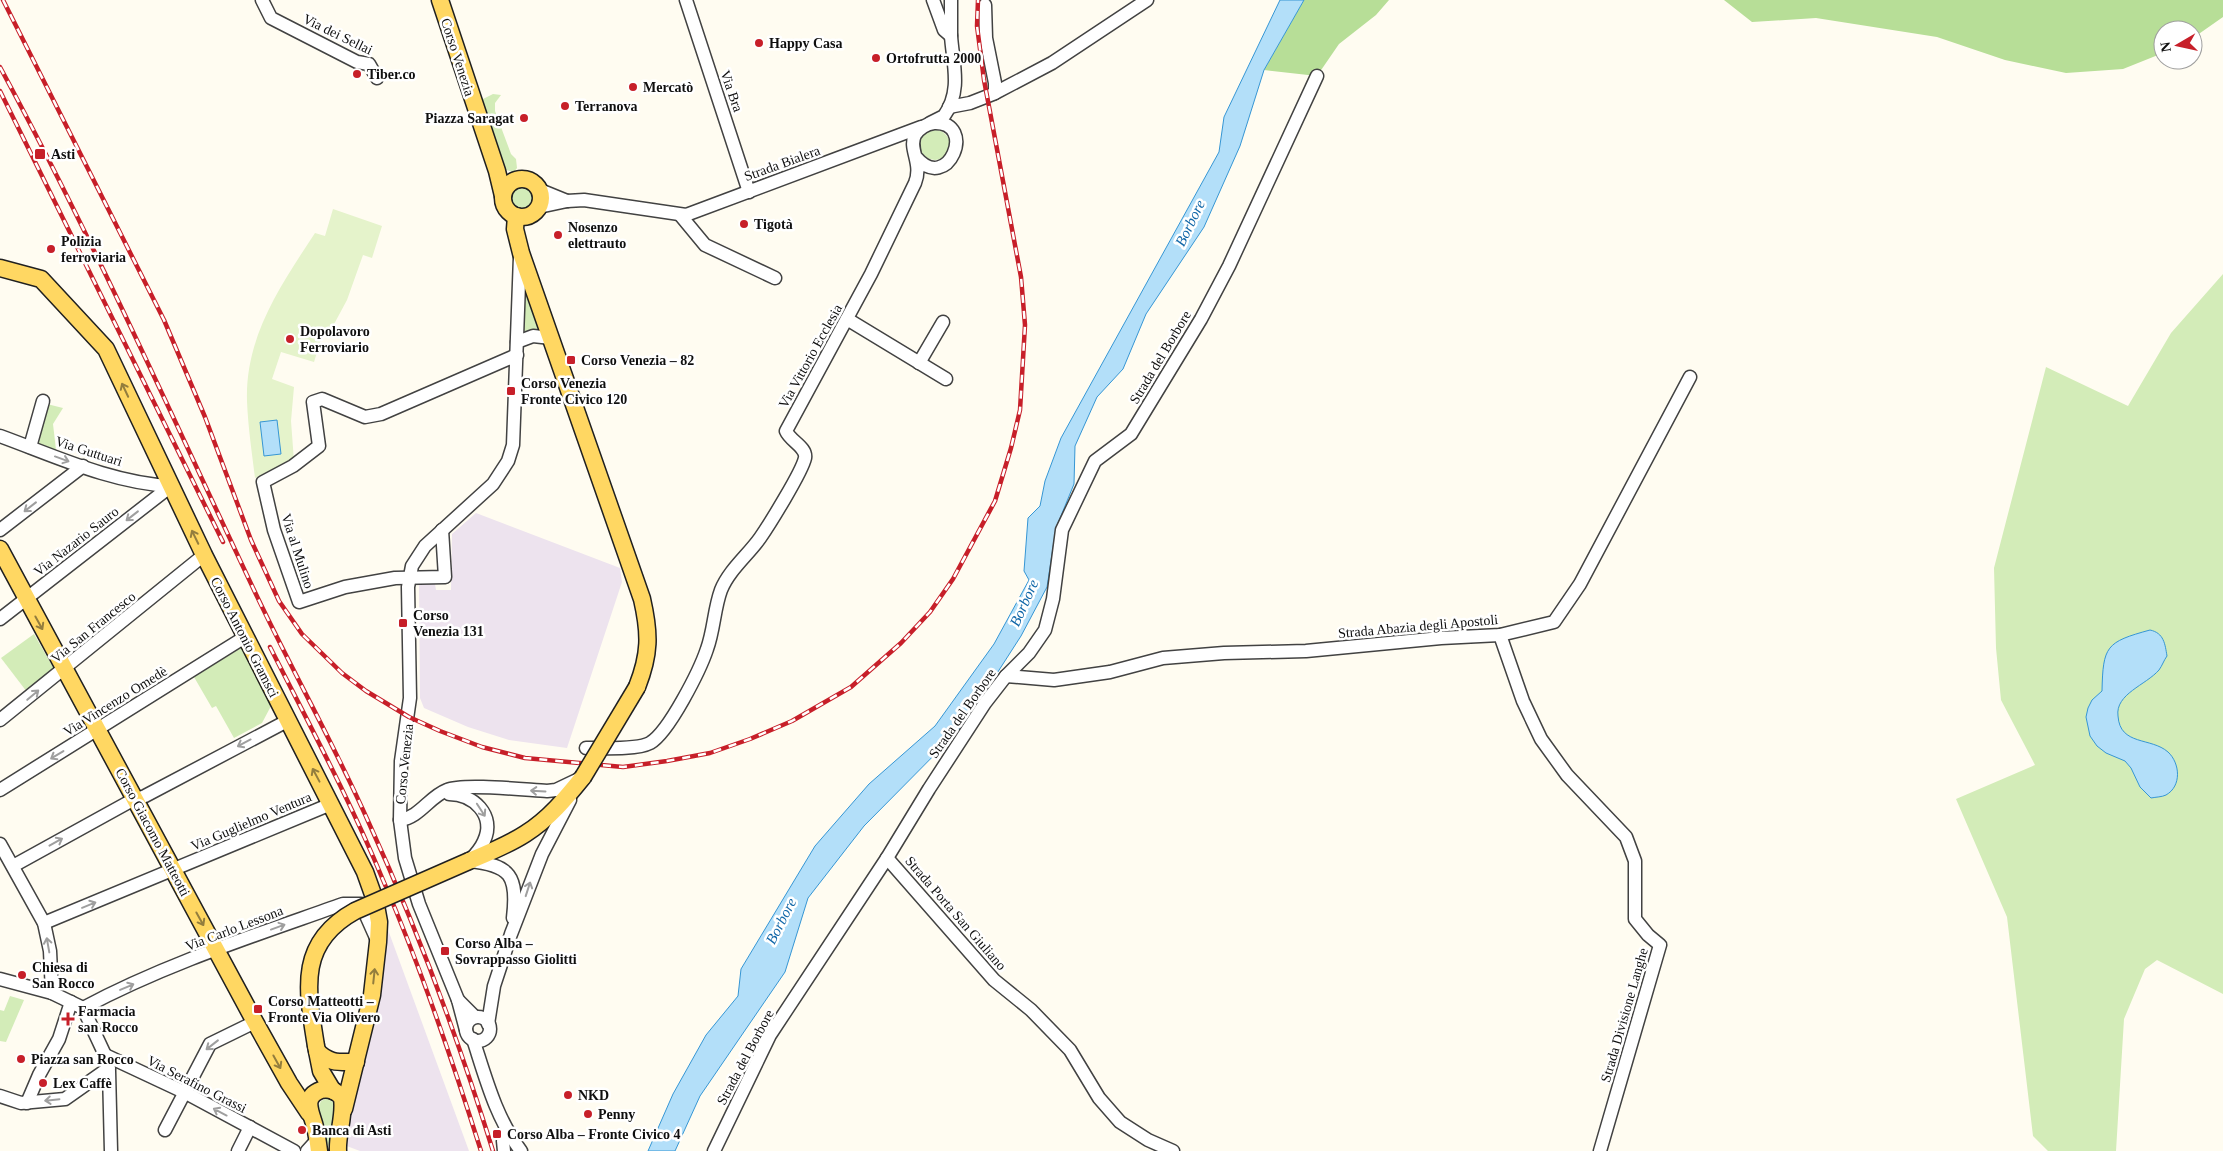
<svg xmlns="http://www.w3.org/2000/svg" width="2223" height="1151" viewBox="0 0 2223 1151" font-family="'Times New Roman',serif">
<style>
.industrial{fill:#ede3ee}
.green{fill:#d3ecb8}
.forest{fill:#b7de97}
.pitch{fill:#e5f3cb}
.water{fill:#b3dff9;stroke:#3696d4}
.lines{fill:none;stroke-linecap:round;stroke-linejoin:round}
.minor-casing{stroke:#424242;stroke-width:15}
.major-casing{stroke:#202020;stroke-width:19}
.minor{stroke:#fff;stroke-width:12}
.major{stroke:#ffd762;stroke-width:16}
.rail-casing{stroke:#c71f29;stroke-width:4.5}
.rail{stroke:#fff;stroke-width:2.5;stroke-dasharray:8;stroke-linecap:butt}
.major-bridge-casing{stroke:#202020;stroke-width:19;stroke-linecap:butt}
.major-bridge{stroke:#ffd762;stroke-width:16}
.oneway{stroke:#937d3d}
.oneway2{stroke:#9f9f9f}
.poi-dot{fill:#c71f29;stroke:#fff;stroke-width:2}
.labels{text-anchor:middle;stroke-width:5;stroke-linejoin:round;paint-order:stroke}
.street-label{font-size:14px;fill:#0f0f0f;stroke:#fff}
.poi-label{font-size:14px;font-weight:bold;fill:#0f0f0f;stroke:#fff;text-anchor:start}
.water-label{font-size:15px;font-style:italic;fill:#1167a8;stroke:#fff}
</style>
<rect width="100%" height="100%" fill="#fffcf1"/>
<g class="industrial">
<path d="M 476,513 L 620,568 L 622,582 L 567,748 L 509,740 L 468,727 L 424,708 L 420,698 L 419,584 L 435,584 L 436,590 L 451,590 L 452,534 Z"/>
<path d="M 387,927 L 469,1151 L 360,1151 L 344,1145 L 376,1019 Z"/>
</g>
<g class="green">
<path d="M 493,94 L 501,95 L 495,103 L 495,111 L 511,154 L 516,159 L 517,168 L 514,172 L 506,170 L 481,100 Z"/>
<circle cx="935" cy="145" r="15"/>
<circle cx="522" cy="198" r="11"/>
<path d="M 2223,274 L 2223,994 L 2157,960 L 2145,969 L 2124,1019 L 2116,1151 L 2048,1151 L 2033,1136 L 2007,917 L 1956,799 L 2035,765 L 2001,700 L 1996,648 L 1994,568 L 2046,367 L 2128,406 L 2171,333 Z"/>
<path d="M 526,293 L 529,294 L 541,330 L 532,329 L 523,332 L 524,295 Z"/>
<path d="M 47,404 L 63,408 L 53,424 L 56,450 L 35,443 Z"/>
<path d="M 34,634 L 54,669 L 27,692 L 1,658 Z"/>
<path d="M 242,647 L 271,706 L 262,723 L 234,738 L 216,706 L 212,708 L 194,677 Z"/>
<path d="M 10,996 L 24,1000 L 6,1042 L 0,1041 L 0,1010 L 4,1011 Z"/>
<path d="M 328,1098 L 335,1104 L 328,1149 L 318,1108 L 321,1101 Z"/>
</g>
<g class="forest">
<path d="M 1304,0 L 1389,0 L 1376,15 L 1339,44 L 1317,76 L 1264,70 Z"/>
<path d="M 1724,0 L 2223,0 L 2223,17 L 2193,38 L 2193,30 L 2163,30 L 2163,53 L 2123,69 L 2066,73 L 2005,60 L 1937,37 L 1816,18 L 1752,22 Z"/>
</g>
<path class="pitch" d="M 333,209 L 382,226 L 372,258 L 363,255 L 347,300 L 333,326 L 323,333 L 314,362 L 281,352 L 272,379 L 294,387 L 291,421 L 294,461 L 255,478 C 252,453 248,427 247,401 C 245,336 281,285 315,233 L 325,236 Z"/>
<g class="water">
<path d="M 1280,0 L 1304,0 L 1264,70 L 1240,146 L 1204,227 L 1146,314 L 1123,369 L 1097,397 L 1075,446 L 1074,484 L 1056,528 L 1047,587 L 1021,636 L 963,726 L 864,826 L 808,898 L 785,972 L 700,1096 L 675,1151 L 648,1151 L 673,1094 L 706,1035 L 738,996 L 741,969 L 815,846 L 869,784 L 935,726 L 994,644 L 1029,580 L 1024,571 L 1028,518 L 1040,506 L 1045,481 L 1061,438 L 1219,152 L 1224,117 Z"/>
<path d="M 277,420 L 281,454 L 264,456 L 260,422 Z"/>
<path d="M 2150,630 C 2164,633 2165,644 2167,656 C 2164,660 2162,666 2159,670 C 2146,685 2115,694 2118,716 C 2120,746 2151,737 2168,752 C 2180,763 2182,786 2166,795 C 2162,797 2156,797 2151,798 L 2140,787 L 2131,768 L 2125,761 L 2106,753 L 2097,746 L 2090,736 L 2086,717 L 2088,708 L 2092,700 L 2102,691 C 2103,646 2106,642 2150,630 Z"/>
</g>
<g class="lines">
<g class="minor-casing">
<g id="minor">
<path d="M 262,0 L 271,18 L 357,62 L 369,64 L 377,78"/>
<path d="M 686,0 L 749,192"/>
<path d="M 933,0 L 944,30 L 951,36"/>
<path d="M 985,5 L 986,38 L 995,83 L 995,93"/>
<path d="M 949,107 L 970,103 L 993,94 L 1052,63 L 1147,0"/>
<path d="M 930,123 L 944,116 C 962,91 953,64 951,36 C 951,24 951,12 951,0"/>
<path d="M 540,190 L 567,201"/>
<path d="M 539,207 L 567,201 L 584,200 L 686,215 L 921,127"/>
<path d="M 681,216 L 705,245 L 775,278"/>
<path d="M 847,319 L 946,379"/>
<path d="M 517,342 L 533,336 L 551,338"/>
<path d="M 919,363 L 943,322"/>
<path d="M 0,436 C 55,456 112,483 171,486"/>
<path d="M 30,447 L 43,401"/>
<path d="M 0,530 L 83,466"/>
<path d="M 442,530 L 445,577 L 395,578 L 345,587 L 299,602 L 274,530 L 263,482 L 293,466 L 319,446 L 313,402 L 322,399 L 365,417 L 381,414 L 517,355"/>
<path d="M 0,619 L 171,486"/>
<path d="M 1500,635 L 1523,701 L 1541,739 L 1567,775 L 1626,837 L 1635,861 L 1635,919 L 1648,935 L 1660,945 L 1600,1151"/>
<path d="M 1006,676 L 1054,680 L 1110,672 L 1163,658 L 1224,653 L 1306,651 L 1441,638 L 1500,635 L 1554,622 L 1580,584 L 1690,377"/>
<path d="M 0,720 L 204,555"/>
<path d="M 586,748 C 602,748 637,750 650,743 C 669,732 700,670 707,649 C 714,630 714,609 721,590 C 729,570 748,555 760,538 C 769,525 802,472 805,458 C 807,447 790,441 786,431 L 871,274 L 915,183 C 923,163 908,149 915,135 C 919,129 926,124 934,123 C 978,121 948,195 916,157"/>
<path d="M 0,790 L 245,637"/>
<path d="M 449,794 C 473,794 496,815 484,841 C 481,848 476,854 470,860"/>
<path d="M 400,820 C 420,817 429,797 447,790 C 463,783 527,790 547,791 L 556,790 L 579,779"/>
<path d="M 0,844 L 44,923 L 50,951 L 52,993"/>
<path d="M 887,858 L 994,980 L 1031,1010 L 1070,1050 L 1099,1098 L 1120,1122 L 1148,1140 L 1173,1151"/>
<path d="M 469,861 C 511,865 518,876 513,918"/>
<path d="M 13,866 L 129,802 L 145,796 L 287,721"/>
<path d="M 44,923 L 331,804"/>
<path d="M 0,979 L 52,993 L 83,1008 L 105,1055 L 109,1071 L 111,1151"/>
<path d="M 458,1000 L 419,904 L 405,858 L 400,820 L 401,761 L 410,698 L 408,587 L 412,566 L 425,546 L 493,484 L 508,461 L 513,445 L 520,256"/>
<path d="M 83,1008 C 165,964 256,935 343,904 L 361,904 L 377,940"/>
<circle cx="478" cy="1029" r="12"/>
<path d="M 488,1024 L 494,986 L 511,934 L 542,854 L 570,800"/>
<path d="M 466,1030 L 458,1000 L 475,1017"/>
<path d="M 473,1039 C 486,1079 496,1118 521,1151"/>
<path d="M 105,1055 L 184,1092 L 294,1151"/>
<path d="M 0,1096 L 21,1103 L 65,1099 L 109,1068"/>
<path d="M 27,1103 L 39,1075 L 59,1039 L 71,1002"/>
<path d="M 165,1130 L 210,1044 L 255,1022"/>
<path d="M 238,1151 L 250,1127"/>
<path d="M 307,1151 L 317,1140"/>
<path d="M 504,1151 L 503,1141 L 509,1134"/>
<path d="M 714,1151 L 770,1035 L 887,858 L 929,789 L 985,703 L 1006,676 L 1029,653 L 1045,630 L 1053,599 L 1062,530 L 1095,461 L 1131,434 L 1201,319 L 1229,266 L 1317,76"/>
</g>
</g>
<g class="major-casing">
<g id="major">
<path d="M 440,0 L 497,171 L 503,196"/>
<circle cx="522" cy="198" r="19"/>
<path d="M 516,216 L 515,229 L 521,253 L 642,599 C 650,634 650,654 637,687"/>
<path d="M 0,268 L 41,279 L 106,349 L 204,555 L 365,872 L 375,900 L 379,922 L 378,942 L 372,995 L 344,1109"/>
<path d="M 0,549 L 255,1022 L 289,1083 L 309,1113"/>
<path d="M 469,861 C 488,853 508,845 525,834 C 549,819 566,798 583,777"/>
<path d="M 316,1046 L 321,1071 L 333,1091"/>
<path d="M 317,1051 C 329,1064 340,1062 356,1062"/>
<path d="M 319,1151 C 318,1143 317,1135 315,1127 C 312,1114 301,1097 321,1090 C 330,1088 337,1091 342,1098 C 345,1116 337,1133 338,1151"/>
</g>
</g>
<use href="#minor" class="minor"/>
<use href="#major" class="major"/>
<g class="rail-casing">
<g id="rail">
<path d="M 3,0 L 164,320 L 205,417 L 251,540 L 279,601 L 302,634 L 342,673 L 366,691 L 409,717 L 440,731 L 482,747 L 525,758 L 623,767 L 667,761 L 710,753 L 750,739 L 792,721 L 851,687 L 901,643 L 930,612 L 953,579 L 995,501 L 1011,448 L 1020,410 L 1025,325 L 1021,277 L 984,80 L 977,26 L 978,0"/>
<path d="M 0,67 C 92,237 171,414 254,590 C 290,667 333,742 368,821 C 417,928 458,1038 493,1151"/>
<path d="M 0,91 L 223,542"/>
<path d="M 270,647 C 309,724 350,800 383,880 C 421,968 452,1059 481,1151"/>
</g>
</g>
<use href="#rail" class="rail"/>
<g class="major-bridge-casing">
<g id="major-bridge">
<path d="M 583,777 L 637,687"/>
<path d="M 316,1046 C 307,990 297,943 355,911 L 469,861"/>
</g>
</g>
<use href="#major-bridge" class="major-bridge"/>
</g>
<defs><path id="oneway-shaft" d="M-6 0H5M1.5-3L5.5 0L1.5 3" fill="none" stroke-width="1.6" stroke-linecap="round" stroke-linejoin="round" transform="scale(1.25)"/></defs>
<g class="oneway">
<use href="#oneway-shaft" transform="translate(125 390) rotate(-115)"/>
<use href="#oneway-shaft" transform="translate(195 537) rotate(-116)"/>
<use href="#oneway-shaft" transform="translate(39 623) rotate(61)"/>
<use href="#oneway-shaft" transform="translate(316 775) rotate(-118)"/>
<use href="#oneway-shaft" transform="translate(200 919) rotate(61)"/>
<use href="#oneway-shaft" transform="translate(374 976) rotate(-84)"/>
<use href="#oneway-shaft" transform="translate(277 1062) rotate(61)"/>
</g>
<g class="oneway2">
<use href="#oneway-shaft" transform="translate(62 459) rotate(20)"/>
<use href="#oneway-shaft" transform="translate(30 507) rotate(142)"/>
<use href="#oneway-shaft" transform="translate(132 516) rotate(142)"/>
<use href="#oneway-shaft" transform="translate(33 695) rotate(-40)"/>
<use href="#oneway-shaft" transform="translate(244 743) rotate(152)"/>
<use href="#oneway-shaft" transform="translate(57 755) rotate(149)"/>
<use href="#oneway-shaft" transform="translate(538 791) rotate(-177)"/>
<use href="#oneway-shaft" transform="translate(481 810) rotate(57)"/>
<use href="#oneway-shaft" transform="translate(56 842) rotate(-29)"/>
<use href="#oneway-shaft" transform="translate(528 889) rotate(-72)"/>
<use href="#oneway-shaft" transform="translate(89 905) rotate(-22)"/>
<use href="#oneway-shaft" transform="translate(278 927) rotate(-20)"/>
<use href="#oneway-shaft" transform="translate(48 945) rotate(-100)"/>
<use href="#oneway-shaft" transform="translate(127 987) rotate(-23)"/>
<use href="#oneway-shaft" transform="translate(212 1045) rotate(142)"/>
<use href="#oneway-shaft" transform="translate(52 1100) rotate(174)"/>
<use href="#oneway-shaft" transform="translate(220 1112) rotate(-152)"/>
</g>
<g class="poi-dot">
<circle cx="759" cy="43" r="5"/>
<circle cx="876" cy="58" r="5"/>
<circle cx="357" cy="74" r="5"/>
<circle cx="633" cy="87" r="5"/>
<circle cx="565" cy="106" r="5"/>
<circle cx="524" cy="118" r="5"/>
<rect x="34" y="148" width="12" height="12" rx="2.5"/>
<circle cx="744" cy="224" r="5"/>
<circle cx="558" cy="235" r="5"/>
<circle cx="51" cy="249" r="5"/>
<circle cx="290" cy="339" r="5"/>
<rect x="566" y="355" width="10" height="10" rx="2.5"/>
<rect x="506" y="386" width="10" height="10" rx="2.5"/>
<rect x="398" y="618" width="10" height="10" rx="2.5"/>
<rect x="440" y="946" width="10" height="10" rx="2.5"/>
<circle cx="22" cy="975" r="5"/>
<rect x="253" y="1004" width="10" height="10" rx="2.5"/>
<path d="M65.5 1011.5h5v5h5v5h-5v5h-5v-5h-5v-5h5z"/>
<circle cx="21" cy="1059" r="5"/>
<circle cx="43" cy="1083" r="5"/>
<circle cx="568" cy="1095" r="5"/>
<circle cx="588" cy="1114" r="5"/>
<circle cx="302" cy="1130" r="5"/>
<rect x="492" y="1129" width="10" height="10" rx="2.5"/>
</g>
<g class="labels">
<g class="street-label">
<text transform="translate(338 34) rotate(26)" y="5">Via dei Sellai</text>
<text transform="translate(458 57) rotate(72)" y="5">Corso Venezia</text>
<text transform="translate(732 91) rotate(71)" y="5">Via Bra</text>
<text transform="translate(782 163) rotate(-20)" y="5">Strada Bialera</text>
<text transform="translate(810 356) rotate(-61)" y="5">Via Vittorio Ecclesia</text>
<text transform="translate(1160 357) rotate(-59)" y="5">Strada del Borbore</text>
<text transform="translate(89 451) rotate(18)" y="5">Via Guttuari</text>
<text transform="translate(76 541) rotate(-38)" y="5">Via Nazario Sauro</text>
<text transform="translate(298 551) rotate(72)" y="5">Via al Mulino</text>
<text transform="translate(1418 626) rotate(-5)" y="5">Strada Abazia degli Apostoli</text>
<text transform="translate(93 627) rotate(-39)" y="5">Via San Francesco</text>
<text transform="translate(245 637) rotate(63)" y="5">Corso Antonio Gramsci</text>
<text transform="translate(115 701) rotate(-32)" y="5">Via Vincenzo Omedè</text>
<text transform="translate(962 713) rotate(-55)" y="5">Strada del Borbore</text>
<text transform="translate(404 764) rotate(-84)" y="5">Corso Venezia</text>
<text transform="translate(251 821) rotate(-23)" y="5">Via Guglielmo Ventura</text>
<text transform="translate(153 832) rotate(62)" y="5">Corso Giacomo Matteotti</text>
<text transform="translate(956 913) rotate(49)" y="5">Strada Porta San Giuliano</text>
<text transform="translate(234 928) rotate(-21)" y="5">Via Carlo Lessona</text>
<text transform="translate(1624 1015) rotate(-74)" y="5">Strada Divisione Langhe</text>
<text transform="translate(745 1057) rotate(-62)" y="5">Strada del Borbore</text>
<text transform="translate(197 1084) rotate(27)" y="5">Via Serafino Grassi</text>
</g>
<g class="poi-label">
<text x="769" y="48">Happy Casa</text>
<text x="886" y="63">Ortofrutta 2000</text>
<text x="367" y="79">Tiber.co</text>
<text x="643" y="92">Mercatò</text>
<text x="575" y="111">Terranova</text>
<text x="514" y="123" text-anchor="end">Piazza Saragat</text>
<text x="51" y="159">Asti</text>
<text x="754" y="229">Tigotà</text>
<text x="568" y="232">Nosenzo<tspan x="568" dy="16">elettrauto</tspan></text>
<text x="61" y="246">Polizia<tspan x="61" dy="16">ferroviaria</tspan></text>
<text x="300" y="336">Dopolavoro<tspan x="300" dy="16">Ferroviario</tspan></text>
<text x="581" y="365">Corso Venezia – 82</text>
<text x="521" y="388">Corso Venezia<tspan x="521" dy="16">Fronte Civico 120</tspan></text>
<text x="413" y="620">Corso<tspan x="413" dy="16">Venezia 131</tspan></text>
<text x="455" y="948">Corso Alba –<tspan x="455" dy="16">Sovrappasso Giolitti</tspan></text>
<text x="32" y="972">Chiesa di<tspan x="32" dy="16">San Rocco</tspan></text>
<text x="268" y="1006">Corso Matteotti –<tspan x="268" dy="16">Fronte Via Olivero</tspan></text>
<text x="78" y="1016">Farmacia<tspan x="78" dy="16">san Rocco</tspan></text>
<text x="31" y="1064">Piazza san Rocco</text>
<text x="53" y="1088">Lex Caffè</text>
<text x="578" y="1100">NKD</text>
<text x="598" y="1119">Penny</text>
<text x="312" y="1135">Banca di Asti</text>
<text x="507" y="1139">Corso Alba – Fronte Civico 4</text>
</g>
<g class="water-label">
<text transform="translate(1190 223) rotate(-64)" y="5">Borbore</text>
<text transform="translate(1024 603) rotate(-66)" y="5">Borbore</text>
<text transform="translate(781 921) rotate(-63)" y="5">Borbore</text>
</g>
</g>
<g transform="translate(2178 45) rotate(261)"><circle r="24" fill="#ffffff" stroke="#9f9f9f"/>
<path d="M0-4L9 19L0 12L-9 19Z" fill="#c71f29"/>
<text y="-8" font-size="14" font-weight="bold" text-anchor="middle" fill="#0f0f0f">N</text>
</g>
</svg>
